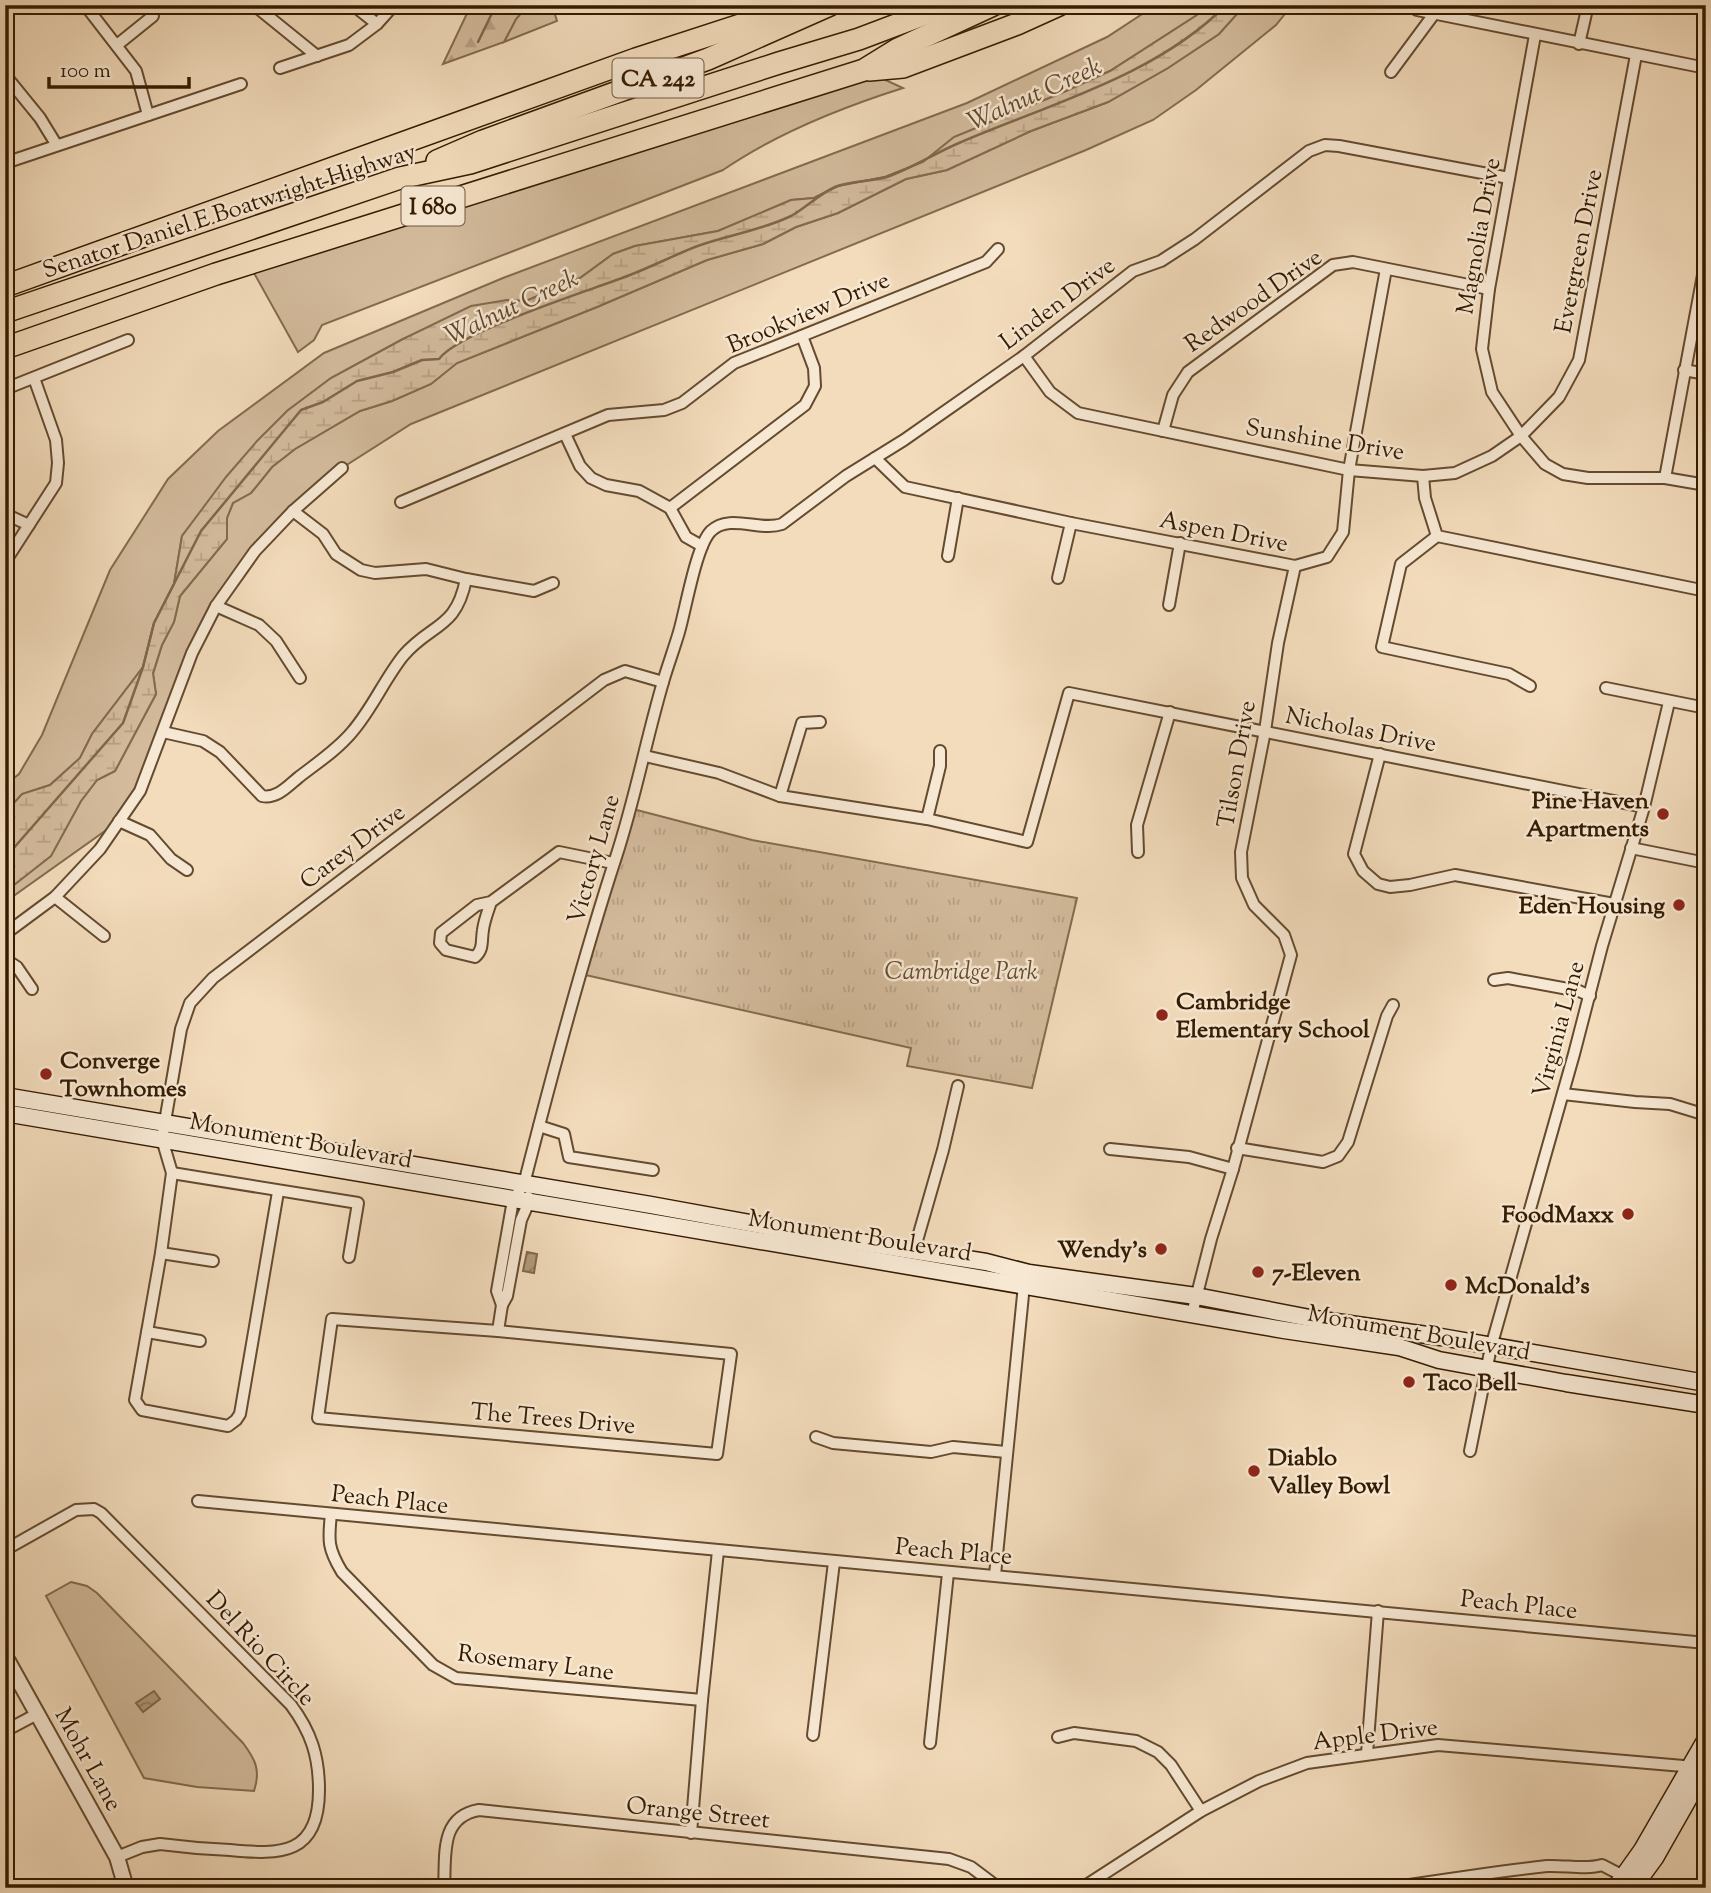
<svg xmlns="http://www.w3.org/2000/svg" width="1711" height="1893" viewBox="0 0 1711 1893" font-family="'Sorts Mill Goudy',serif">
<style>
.grass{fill:#d3bb9c;stroke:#846b4e;stroke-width:2}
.forest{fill:url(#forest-firs);stroke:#846b4e;stroke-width:2}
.wetland{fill:url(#wetland-marsh);stroke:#846b4e;stroke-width:2}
.park{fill:url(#park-tufts);stroke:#846b4e;stroke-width:2}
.water{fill:url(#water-waves);stroke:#80674a;stroke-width:2}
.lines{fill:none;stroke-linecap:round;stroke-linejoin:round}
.stream{stroke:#80674a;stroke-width:2.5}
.minor-casing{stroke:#644b2f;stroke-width:14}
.tertiary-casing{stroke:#644b2f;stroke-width:18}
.secondary-casing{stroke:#341b00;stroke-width:19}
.motorway-casing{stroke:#341b00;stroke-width:24}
.minor{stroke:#f7e8d3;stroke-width:10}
.tertiary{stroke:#f7e8d3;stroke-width:14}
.secondary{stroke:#f7e8d3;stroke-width:16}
.motorway{stroke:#f3dcbc;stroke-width:21}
.poi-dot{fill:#8f2418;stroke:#f7e8d3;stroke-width:2.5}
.labels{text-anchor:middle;stroke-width:5;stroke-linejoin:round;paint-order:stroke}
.shield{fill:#f7e8d3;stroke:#6e583f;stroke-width:2}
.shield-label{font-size:23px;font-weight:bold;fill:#341b00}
.street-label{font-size:24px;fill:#341b00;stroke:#f7e8d3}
.poi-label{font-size:24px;font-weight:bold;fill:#341b00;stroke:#f7e8d3;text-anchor:start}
.park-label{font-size:24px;font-style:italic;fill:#644b2f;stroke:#f7e8d3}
.water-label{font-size:26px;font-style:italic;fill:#60472b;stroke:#f7e8d3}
</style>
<defs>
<pattern id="forest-firs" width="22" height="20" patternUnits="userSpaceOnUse" patternTransform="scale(1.75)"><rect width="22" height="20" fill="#d3bb9c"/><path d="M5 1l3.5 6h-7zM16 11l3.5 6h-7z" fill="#b6a085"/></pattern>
<pattern id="wetland-marsh" width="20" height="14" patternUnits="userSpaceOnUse" patternTransform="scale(1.75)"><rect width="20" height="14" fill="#d3bb9c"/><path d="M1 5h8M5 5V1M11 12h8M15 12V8" fill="none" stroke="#b6a085"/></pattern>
<pattern id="park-tufts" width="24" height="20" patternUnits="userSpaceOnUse" patternTransform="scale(1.75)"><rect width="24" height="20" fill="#d3bb9c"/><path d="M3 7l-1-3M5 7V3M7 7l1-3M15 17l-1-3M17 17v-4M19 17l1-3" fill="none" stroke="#b6a085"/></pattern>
<pattern id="water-waves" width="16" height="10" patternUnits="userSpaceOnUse" patternTransform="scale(1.75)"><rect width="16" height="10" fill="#b29a7c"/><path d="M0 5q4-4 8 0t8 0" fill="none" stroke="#927d63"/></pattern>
</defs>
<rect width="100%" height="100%" fill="#f3dcbc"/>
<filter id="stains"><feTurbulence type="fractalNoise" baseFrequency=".00286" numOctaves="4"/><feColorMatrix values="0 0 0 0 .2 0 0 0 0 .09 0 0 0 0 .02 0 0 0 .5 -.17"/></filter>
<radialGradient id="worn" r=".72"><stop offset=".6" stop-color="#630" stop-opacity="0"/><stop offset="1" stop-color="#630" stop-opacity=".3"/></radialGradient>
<g class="grass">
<path d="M 528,5 L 552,5 L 557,21 L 504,42 L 516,19 Z"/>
<path d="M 1156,5 L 1207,5 L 1197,15 L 1110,71 L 1064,92 L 954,137 L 923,162 L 885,177 L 838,186 L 814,198 L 791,200 L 718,231 L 635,246 L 613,254 L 580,278 L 526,301 L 507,300 L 403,339 L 331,378 L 287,411 L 182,536 L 174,584 L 154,623 L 143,667 L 92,734 L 80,758 L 50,785 L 22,794 L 7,811 L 5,785 L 19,774 L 42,735 L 110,570 L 168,479 L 218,431 L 324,353 L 503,278 L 967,103 L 1107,37 Z"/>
<path d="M 1245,5 L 1292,5 L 1276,25 L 1196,90 L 1153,120 L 1086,150 L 411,424 L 342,468 L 293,511 L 216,606 L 140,791 L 119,821 L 5,902 L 5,892 L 51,855 L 81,801 L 97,780 L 115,771 L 156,694 L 153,674 L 162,645 L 174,622 L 180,596 L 227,539 L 227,518 L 233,503 L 251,493 L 272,467 L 295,449 L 360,411 L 392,401 L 431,384 L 457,363 L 597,307 L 707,260 L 763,244 L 796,227 L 838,213 L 906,179 L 947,170 L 1031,131 L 1108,102 L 1168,68 L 1219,34 Z"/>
<path d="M 864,70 L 903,88 C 843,107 774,135 723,170 L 322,325 L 314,340 L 298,352 L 249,264 Z"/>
<path d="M 71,1582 L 87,1586 L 97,1593 L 243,1743 C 255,1759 261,1770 254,1791 L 197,1787 L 144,1778 L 46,1596 Z"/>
</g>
<path class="forest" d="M 471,5 L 528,5 L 516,19 L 504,42 L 443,64 Z"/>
<path class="wetland" d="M 1207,5 L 1245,5 L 1219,34 L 1168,68 L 1108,102 L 1031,131 L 947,170 L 906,179 L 838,213 L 796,227 L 763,244 L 707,260 L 597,307 L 457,363 L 431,384 L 392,401 L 360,411 L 295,449 L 272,467 L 251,493 L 233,503 L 227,518 L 227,539 L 180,596 L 174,622 L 162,645 L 153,673 L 156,694 L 115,771 L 97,780 L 81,801 L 51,856 L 5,892 L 5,813 L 22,794 L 50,785 L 80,758 L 92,734 L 143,667 L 154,623 L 174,584 L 182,536 L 226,477 L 257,441 L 287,411 L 331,378 L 403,339 L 471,306 L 507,300 L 526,301 L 580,278 L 613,254 L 635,246 L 718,231 L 791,200 L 814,198 L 838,186 L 885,177 L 923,162 L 954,137 L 1064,92 L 1110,71 L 1197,15 Z"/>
<path class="park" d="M 629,808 L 752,840 L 1077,898 L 1032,1088 L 907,1066 L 911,1048 L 581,974 Z"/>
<g class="water">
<path d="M 527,1252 L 537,1254 L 534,1273 L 523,1271 Z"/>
<path d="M 154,1691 L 160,1699 L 143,1712 L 136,1703 Z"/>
</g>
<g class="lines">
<g class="stream">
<path d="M 478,42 L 496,5"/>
<path d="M 5,858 L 123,723 L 143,667 L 154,623 L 201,531 L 301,410 L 323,402 L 357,381 L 393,372 L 422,360 L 439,359 C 459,332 585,292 622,278 C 647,269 670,257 695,247 C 727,235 760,231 791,216 C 806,208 819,194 835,187 C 851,180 871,182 887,177 C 913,168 935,153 959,143 C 1049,104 1156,76 1226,5"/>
</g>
<g class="minor-casing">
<g id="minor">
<path d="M 85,5 L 136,71 L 148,115"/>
<path d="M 254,5 L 317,56"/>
<path d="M 353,5 L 377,24"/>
<path d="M 1417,10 L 1706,68"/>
<path d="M 1535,35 L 1489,289 L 1482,349 L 1492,392 L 1521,436 L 1559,397 L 1579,360 L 1636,55"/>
<path d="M 1579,44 L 1588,5"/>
<path d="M 117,45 L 153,16"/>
<path d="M 280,68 L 349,45 L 377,24 L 394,5"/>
<path d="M 1391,72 L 1434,14"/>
<path d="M 5,75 L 40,118 L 56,144"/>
<path d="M 5,163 L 241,84"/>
<path d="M 1024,356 L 1050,392 L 1078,413 L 1349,470 L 1423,476 L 1455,473 L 1492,456 L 1521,436 L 1545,464 L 1563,474 L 1588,478 L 1665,478 L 1706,485"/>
<path d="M 1684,370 L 1706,374"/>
<path d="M 5,389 L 128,340"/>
<path d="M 1163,431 L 1173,395 L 1188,372 L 1333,265 L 1353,262 L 1489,289"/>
<path d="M 565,434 L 580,466 L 591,478 L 606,485 L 639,491 L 670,508 L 805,405 L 815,386 L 814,368 L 802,336"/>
<path d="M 875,458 L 905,487 L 1071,523 L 1295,566 L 1327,557 L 1343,532 L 1349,470 L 1386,269"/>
<path d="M 1423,476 L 1425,498 L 1437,536 L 1706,591"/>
<path d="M 1665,478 L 1706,259"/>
<path d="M 401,502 L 608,415 L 664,410 L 682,403 L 734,363 L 986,262 L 998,249"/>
<path d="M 670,508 L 686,537 L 702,546"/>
<path d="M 293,511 L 323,534 L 336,554 L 361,570 L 375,573 L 426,569 L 466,579 L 534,591 L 553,583"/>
<path d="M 5,514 L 29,525"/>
<path d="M 1437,536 L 1401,564 L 1382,647 L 1509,674 L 1530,686"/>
<path d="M 948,556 L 958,498"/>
<path d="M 5,562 L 56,483 L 58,463 L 56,440 L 34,378"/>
<path d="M 1058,578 L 1071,523"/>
<path d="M 1169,605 L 1180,543"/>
<path d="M 216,606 L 259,625 L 276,641 L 300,678"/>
<path d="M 1606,688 L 1706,708"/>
<path d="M 163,732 L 203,741 L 220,752 L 262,796 C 277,799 288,786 299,777 C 317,763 337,750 352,732 C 372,709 384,680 403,656 C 431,623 456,630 466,579"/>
<path d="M 1380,754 L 1354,854 L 1363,871 L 1378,884 L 1390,887 L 1410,885 L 1455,875 L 1614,904"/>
<path d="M 645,756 L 719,773 L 780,796 L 927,819 L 1027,842 L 1069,693 L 1644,807"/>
<path d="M 780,796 L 802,723 L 820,722"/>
<path d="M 927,819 L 940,766 L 940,751"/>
<path d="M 119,821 L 150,835 L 171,859 L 187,870"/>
<path d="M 1631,848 L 1706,863"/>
<path d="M 1138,852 L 1137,825 L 1170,712"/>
<path d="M 55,897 L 104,936"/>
<path d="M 491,902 C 488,911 484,921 483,930 C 481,941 484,949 475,957 L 446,950 L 440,943 L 441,933 L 477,905 L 491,902 L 559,852 L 613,863"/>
<path d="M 5,934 L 55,897 L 100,849 L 140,791 L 192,653 L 216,606 L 255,551 L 293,511 L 342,468"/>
<path d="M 5,959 L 17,967 L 32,989"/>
<path d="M 1494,980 L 1508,978 L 1579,991 L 1590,996"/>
<path d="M 1563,1094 L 1635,1102 L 1670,1104 L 1706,1115"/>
<path d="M 539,1126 L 564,1134 L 569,1157 L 653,1170"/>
<path d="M 1237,1148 L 1323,1162 L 1338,1156 L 1348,1142 L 1387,1016 L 1393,1005"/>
<path d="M 1110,1149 L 1189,1157 L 1233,1169"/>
<path d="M 172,1173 L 358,1203 L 349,1257"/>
<path d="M 278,1192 L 240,1414 L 236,1420 L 228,1426 L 142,1410 L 135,1400 L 161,1253 L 172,1173 L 162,1139 L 181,1029 L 190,1003 L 213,978 L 604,680 L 625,671 L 663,682"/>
<path d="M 528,1197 L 529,1202 L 521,1220 L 507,1296 L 502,1305 L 497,1291 L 513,1200 L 524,1184 C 552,1074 581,964 616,857 C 635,799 646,740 663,682 C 668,665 674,649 679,632 C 686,608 696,546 711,531 C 730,513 760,532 782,524 L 846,476 L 904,440 L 1024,356 L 1133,271 L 1161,261 L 1195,239 L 1309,151 L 1325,145 L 1339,146 L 1509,178"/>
<path d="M 914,1251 L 943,1150 L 958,1086"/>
<path d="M 161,1253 L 213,1261"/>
<path d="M 1192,1314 L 1211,1239 L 1233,1169 L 1291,955 L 1284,935 L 1254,905 L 1242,878 L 1241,852 L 1265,731 L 1278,643 L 1295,566"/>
<path d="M 332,1319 L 498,1331 L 731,1354 L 717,1454 L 318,1418 Z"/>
<path d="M 498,1331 L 502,1305"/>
<path d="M 147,1332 L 200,1341"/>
<path d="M 816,1437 L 833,1443 L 931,1452 L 953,1447 L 1006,1452"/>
<path d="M 1470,1451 L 1491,1347 L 1574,1054 L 1602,946 L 1644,807 L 1669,702"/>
<path d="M 198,1501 L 1706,1643"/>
<path d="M 331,1514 C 328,1541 328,1549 342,1572 L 433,1665 L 456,1678 L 702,1700"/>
<path d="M 5,1550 L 76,1510 L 94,1509 L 101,1513 L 291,1705 C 311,1732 319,1756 319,1790 C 319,1855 281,1855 230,1850 C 206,1849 183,1847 160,1844 L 142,1847 L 117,1857"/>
<path d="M 995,1575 L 1024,1285"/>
<path d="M 5,1731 L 37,1714"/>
<path d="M 813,1735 L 834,1562"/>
<path d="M 1058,1737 L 1074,1733 L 1136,1741 L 1158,1752 L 1171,1765 L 1201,1811"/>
<path d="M 930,1743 L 948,1573"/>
<path d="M 1367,1753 L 1378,1611"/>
<path d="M 691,1833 L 702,1700 L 718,1551"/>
<path d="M 444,1888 C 446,1856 439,1817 479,1810 L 949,1859 L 971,1867 L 999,1888"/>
<path d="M 1082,1888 L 1201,1811 L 1259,1781 L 1307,1763 L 1438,1745 L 1695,1767"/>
<path d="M 1389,1888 C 1442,1880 1494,1872 1547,1866 C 1565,1865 1586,1870 1602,1865 L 1629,1879"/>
</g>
</g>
<g class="tertiary-casing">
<path id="tertiary" d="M 5,1656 L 117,1857 L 126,1888"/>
</g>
<g class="secondary-casing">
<g id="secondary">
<path d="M 5,1096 L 651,1205 L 815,1235 L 986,1262 L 1029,1273 L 1196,1296 L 1315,1319 L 1441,1337 L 1706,1383"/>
<path d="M 5,1113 L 608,1215 L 1284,1330 L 1399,1347 L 1439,1360 L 1566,1383 L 1706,1405"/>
<path d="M 1615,1888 L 1642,1850 L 1706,1739"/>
<path d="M 1633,1888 L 1655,1858 L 1706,1768"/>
</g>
</g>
<g class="motorway-casing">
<g id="motorway">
<path d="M 869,70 L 903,67 L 1017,24 L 1059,5"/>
<path d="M 437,161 L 483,141 L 708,59 L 830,5"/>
<path d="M 5,286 L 636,59 L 802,5"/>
<path d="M 5,312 L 400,178 L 470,163 L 779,63 L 859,39 L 949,5"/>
<path d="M 5,348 L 216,274 L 864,70 L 898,49 L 993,5"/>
</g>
</g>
<use href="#minor" class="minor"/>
<use href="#tertiary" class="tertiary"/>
<use href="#secondary" class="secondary"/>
<use href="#motorway" class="motorway"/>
</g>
<g class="poi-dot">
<circle cx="1663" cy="814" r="7"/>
<circle cx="1679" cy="905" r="7"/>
<circle cx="1162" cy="1015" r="7"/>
<circle cx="46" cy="1074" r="7"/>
<circle cx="1628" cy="1214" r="7"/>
<circle cx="1161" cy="1249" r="7"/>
<circle cx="1258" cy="1272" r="7"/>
<circle cx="1451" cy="1285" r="7"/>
<circle cx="1409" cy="1382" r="7"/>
<circle cx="1254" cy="1471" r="7"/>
</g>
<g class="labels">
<g class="shield">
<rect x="612.5" y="58.5" width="91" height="39" rx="5"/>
<rect x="401.5" y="186.5" width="63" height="39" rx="5"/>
</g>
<g class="shield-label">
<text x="658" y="86">CA 242</text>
<text x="433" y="214">I 680</text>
</g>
<g class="street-label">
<text transform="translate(229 210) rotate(-18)" y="8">Senator Daniel E Boatwright Highway</text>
<text transform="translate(1478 236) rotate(-80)" y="8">Magnolia Drive</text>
<text transform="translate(1578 251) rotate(-79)" y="8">Evergreen Drive</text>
<text transform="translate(1253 300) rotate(-35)" y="8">Redwood Drive</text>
<text transform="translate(1057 303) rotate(-37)" y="8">Linden Drive</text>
<text transform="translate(808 312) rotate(-23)" y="8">Brookview Drive</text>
<text transform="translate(1325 439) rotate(9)" y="8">Sunshine Drive</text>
<text transform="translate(1224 531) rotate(11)" y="8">Aspen Drive</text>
<text transform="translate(1361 729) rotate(11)" y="8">Nicholas Drive</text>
<text transform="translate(1236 764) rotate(-80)" y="8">Tilson Drive</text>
<text transform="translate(352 846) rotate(-37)" y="8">Carey Drive</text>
<text transform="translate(593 859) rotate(-74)" y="8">Victory Lane</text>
<text transform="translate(1558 1029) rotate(-75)" y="8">Virginia Lane</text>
<text transform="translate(301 1140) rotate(10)" y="8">Monument Boulevard</text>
<text transform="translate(860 1235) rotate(9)" y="8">Monument Boulevard</text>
<text transform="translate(1419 1332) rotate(10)" y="8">Monument Boulevard</text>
<text transform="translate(553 1418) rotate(5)" y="8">The Trees Drive</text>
<text transform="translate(390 1499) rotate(6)" y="8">Peach Place</text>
<text transform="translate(954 1551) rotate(5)" y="8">Peach Place</text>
<text transform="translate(1519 1604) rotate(6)" y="8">Peach Place</text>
<text transform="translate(261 1648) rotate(47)" y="8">Del Rio Circle</text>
<text transform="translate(536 1662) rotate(7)" y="8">Rosemary Lane</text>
<text transform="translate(1375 1734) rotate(-7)" y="8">Apple Drive</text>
<text transform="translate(89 1759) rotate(61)" y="8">Mohr Lane</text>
<text transform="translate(698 1812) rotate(6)" y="8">Orange Street</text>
</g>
<g class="poi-label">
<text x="1649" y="808" text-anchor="end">Pine Haven<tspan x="1649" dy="28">Apartments</tspan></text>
<text x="1665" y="913" text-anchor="end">Eden Housing</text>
<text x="1176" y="1009">Cambridge<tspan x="1176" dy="28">Elementary School</tspan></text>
<text x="60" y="1068">Converge<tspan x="60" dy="28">Townhomes</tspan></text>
<text x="1614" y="1222" text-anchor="end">FoodMaxx</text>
<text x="1147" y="1257" text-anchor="end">Wendy's</text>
<text x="1272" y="1280">7-Eleven</text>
<text x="1465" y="1293">McDonald's</text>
<text x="1423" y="1390">Taco Bell</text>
<text x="1268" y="1465">Diablo<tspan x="1268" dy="28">Valley Bowl</tspan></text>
</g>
<g class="park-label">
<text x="961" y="979">Cambridge Park</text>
</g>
<g class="water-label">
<text transform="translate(1034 93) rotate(-24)" y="9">Walnut Creek</text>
<text transform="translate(511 306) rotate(-25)" y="9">Walnut Creek</text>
</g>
</g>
<rect width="1711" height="1893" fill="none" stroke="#f3dcbc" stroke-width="28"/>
<rect x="7" y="7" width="1697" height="1879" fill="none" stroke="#341b00" stroke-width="3.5"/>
<rect x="14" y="14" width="1683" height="1865" fill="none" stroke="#341b00" stroke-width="2"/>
<path d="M49 77v10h140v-10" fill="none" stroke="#341b00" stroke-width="3.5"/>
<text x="60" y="77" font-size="21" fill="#341b00" stroke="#f7e8d3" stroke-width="5" paint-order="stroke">100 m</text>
<rect width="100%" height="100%" filter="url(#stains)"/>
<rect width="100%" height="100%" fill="url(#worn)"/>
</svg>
